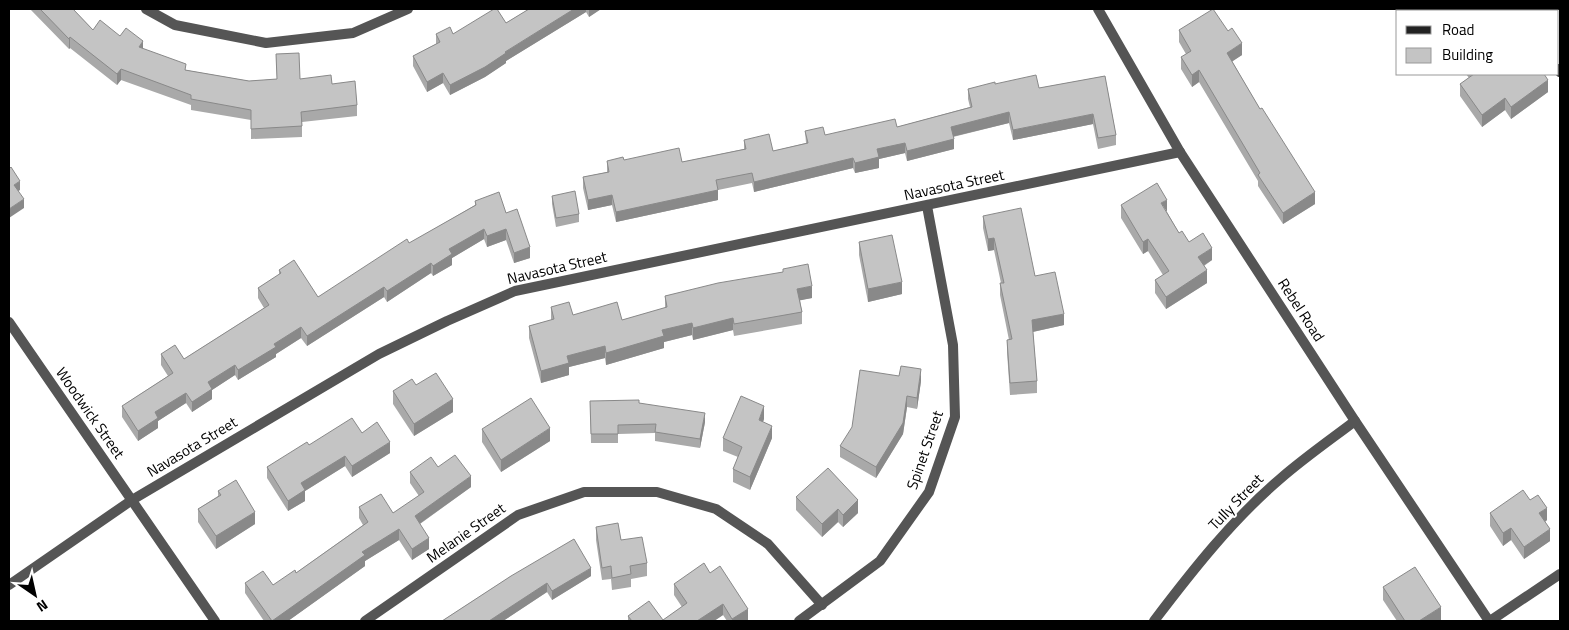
<svg xmlns="http://www.w3.org/2000/svg" width="1569" height="630" viewBox="0 0 1569 630" font-family="'Titillium Web',sans-serif">
<style>
.lines{fill:none;stroke-linecap:round;stroke-linejoin:round}
.street{stroke:#555;stroke-width:10}
.secondary{stroke:#222;stroke-width:10}
.wall{fill:#a9a9a9}
.shaded-wall{fill:#898989}
.building{fill:#c4c4c4;stroke:#898989}
.labels{text-anchor:middle;stroke-width:4;stroke-linejoin:round;paint-order:stroke}
.street-label{font-size:15px;fill:#000;stroke:#fff}
</style>
<rect width="100%" height="100%" fill="#fff"/>
<g class="lines">
<g class="street">
<path d="M 146,9 L 175,25 L 266,43 L 353,33 L 408,9"/>
<path d="M 1098,9 L 1180,152 L 1355,421 L 1489,621"/>
<path d="M 9,322 L 215,621"/>
<path d="M 9,585 L 132,500 L 379,354 L 447,321 L 515,291 L 1180,152"/>
<path d="M 365,621 L 518,515 L 584,492 L 657,492 L 716,509 L 768,544 L 822,605"/>
<path d="M 799,621 L 880,561 L 929,492 L 955,417 L 953,345 L 927,206"/>
<path d="M 1154,621 C 1192,571 1232,520 1280,479 C 1304,458 1330,440 1355,421"/>
<path d="M 1490,621 L 1560,574"/>
</g>
<g class="secondary">
<path d="M 1517,9 L 1519,11"/>
<path d="M 1558,69 L 1560,72"/>
</g>
</g>
<g class="wall">
<path d="M 30,9 L 73,9 L 93,30 L 120,36 L 143,49 L 186,70 L 249,81 L 277,79 L 276,54 L 300,79 L 332,84 L 357,105 L 357,116 L 302,122 L 302,137 L 251,139 L 251,120 L 191,110 L 191,105 L 121,80 L 117,85 L 70,48 L 69,49 Z"/>
<path d="M 529,9 L 601,9 L 589,17 L 586,12 L 506,61 L 506,63 L 485,77 L 450,95 L 443,83 L 427,92 L 413,66 L 413,56 L 436,44 L 436,34 L 453,34 L 506,23 Z"/>
<path d="M 1422,9 L 1474,9 L 1472,10 L 1474,11 L 1423,11 Z"/>
<path d="M 1179,30 L 1242,55 L 1232,61 L 1315,204 L 1283,224 L 1258,186 L 1258,181 L 1199,82 L 1192,87 L 1181,69 L 1181,57 L 1186,54 L 1179,42 Z"/>
<path d="M 1466,74 L 1544,74 L 1548,92 L 1511,119 L 1505,110 L 1482,127 L 1460,96 L 1460,84 L 1469,78 Z"/>
<path d="M 1105,76 L 1116,135 L 1116,145 L 1098,149 L 1093,124 L 1013,140 L 1009,123 L 953,137 L 954,149 L 907,161 L 905,153 L 879,159 L 879,168 L 855,173 L 853,168 L 754,192 L 752,183 L 718,190 L 718,200 L 616,222 L 612,205 L 588,210 L 583,188 L 583,177 L 607,172 L 607,161 L 624,160 L 682,162 L 744,149 L 744,140 L 773,151 L 806,143 L 805,131 L 825,135 L 897,127 L 970,107 L 968,99 L 968,89 L 995,84 L 1039,88 Z"/>
<path d="M 552,196 L 579,214 L 579,222 L 556,227 L 552,204 Z"/>
<path d="M 475,201 L 506,213 L 530,258 L 514,263 L 506,240 L 487,247 L 484,239 L 452,258 L 452,265 L 433,276 L 431,273 L 387,302 L 384,297 L 307,346 L 301,338 L 276,354 L 276,357 L 238,380 L 235,375 L 212,390 L 212,399 L 192,412 L 186,403 L 158,421 L 158,428 L 138,441 L 122,417 L 122,406 L 168,376 L 161,365 L 161,354 L 184,359 L 264,308 L 258,298 L 258,288 L 279,275 L 279,270 L 318,297 L 475,205 Z"/>
<path d="M 1121,205 L 1167,212 L 1179,233 L 1189,242 L 1212,260 L 1204,266 L 1207,283 L 1166,309 L 1155,293 L 1155,280 L 1163,275 L 1148,251 L 1143,254 L 1121,218 Z"/>
<path d="M 983,216 L 1035,276 L 1064,325 L 1033,332 L 1037,381 L 1037,393 L 1010,395 L 1007,352 L 1007,340 L 1009,340 L 1000,295 L 1000,283 L 1001,283 L 994,250 L 988,251 L 983,228 Z"/>
<path d="M 859,242 L 902,294 L 868,302 L 859,255 Z"/>
<path d="M 783,269 L 812,298 L 800,300 L 802,312 L 802,324 L 734,336 L 733,330 L 693,340 L 692,335 L 664,342 L 664,348 L 606,365 L 605,358 L 569,367 L 569,375 L 541,383 L 529,338 L 529,326 L 551,320 L 551,307 L 573,315 L 622,320 L 665,308 L 665,296 L 783,272 Z"/>
<path d="M 921,381 L 917,409 L 907,407 L 903,434 L 876,478 L 840,457 L 840,446 Z"/>
<path d="M 416,385 L 453,412 L 414,436 L 393,404 L 393,391 Z"/>
<path d="M 590,401 L 639,403 L 705,422 L 700,448 L 655,441 L 655,433 L 618,434 L 618,443 L 591,443 Z"/>
<path d="M 764,419 L 763,422 L 772,438 L 750,490 L 733,482 L 733,469 L 738,457 L 723,451 L 723,438 Z"/>
<path d="M 482,429 L 550,441 L 501,472 L 482,442 Z"/>
<path d="M 362,433 L 390,453 L 352,477 L 345,466 L 305,491 L 305,501 L 288,511 L 267,478 L 267,467 L 309,445 Z"/>
<path d="M 438,467 L 471,487 L 420,524 L 429,549 L 412,560 L 399,540 L 365,561 L 365,566 L 288,621 L 264,621 L 245,593 L 245,583 L 273,585 L 296,573 L 363,525 L 359,518 L 359,507 L 393,513 L 419,496 L 410,483 L 410,472 Z"/>
<path d="M 218,491 L 255,524 L 216,549 L 198,522 L 198,509 L 218,496 Z"/>
<path d="M 796,497 L 858,513 L 843,527 L 838,522 L 822,537 L 796,510 Z"/>
<path d="M 1530,500 L 1547,520 L 1545,522 L 1550,541 L 1524,559 L 1511,540 L 1503,546 L 1490,526 L 1490,513 Z"/>
<path d="M 596,527 L 621,540 L 647,563 L 647,576 L 631,579 L 631,587 L 612,590 L 611,579 L 602,580 L 596,540 Z"/>
<path d="M 710,573 L 748,620 L 746,621 L 727,621 L 723,615 L 714,621 L 628,621 L 628,616 L 663,620 L 682,607 L 674,595 L 674,584 Z"/>
<path d="M 511,576 L 591,576 L 552,600 L 547,592 L 503,621 L 442,621 Z"/>
<path d="M 1383,587 L 1441,620 L 1439,621 L 1397,621 L 1383,600 Z"/>
<path d="M 1560,608 L 1560,621 L 1559,620 L 1559,609 Z"/>
</g>
<g class="shaded-wall">
<path d="M 574,9 L 586,9 L 586,12 L 506,61 L 506,63 L 485,77 L 450,95 L 450,85 L 505,52 Z"/>
<path d="M 589,9 L 601,9 L 589,17 Z"/>
<path d="M 70,37 L 70,48 L 69,49 L 69,39 Z"/>
<path d="M 143,41 L 143,51 L 139,47 Z"/>
<path d="M 1242,43 L 1242,55 L 1227,65 L 1227,53 Z"/>
<path d="M 121,69 L 121,80 L 117,85 L 117,74 Z"/>
<path d="M 1199,70 L 1199,82 L 1192,87 L 1192,75 Z"/>
<path d="M 443,73 L 443,83 L 427,92 L 427,82 Z"/>
<path d="M 1548,80 L 1548,92 L 1511,119 L 1511,107 Z"/>
<path d="M 1505,98 L 1505,110 L 1482,127 L 1482,115 Z"/>
<path d="M 1009,112 L 1009,123 L 951,137 L 951,127 Z"/>
<path d="M 1093,114 L 1093,124 L 1013,140 L 1013,130 Z"/>
<path d="M 954,139 L 954,149 L 907,161 L 907,151 Z"/>
<path d="M 905,143 L 905,153 L 879,159 L 879,168 L 855,173 L 855,163 L 877,149 Z"/>
<path d="M 853,158 L 853,168 L 754,192 L 754,182 Z"/>
<path d="M 20,181 L 20,190 L 14,194 L 14,185 Z"/>
<path d="M 718,190 L 718,200 L 616,222 L 616,212 Z"/>
<path d="M 1315,192 L 1315,204 L 1283,224 L 1283,213 Z"/>
<path d="M 612,195 L 612,205 L 588,210 L 588,200 Z"/>
<path d="M 24,199 L 24,208 L 9,218 L 9,209 Z"/>
<path d="M 1167,200 L 1167,212 L 1161,203 Z"/>
<path d="M 484,229 L 484,239 L 452,258 L 452,265 L 433,276 L 433,266 L 449,249 Z"/>
<path d="M 506,229 L 506,240 L 487,247 L 487,236 Z"/>
<path d="M 994,238 L 994,250 L 988,251 L 988,239 Z"/>
<path d="M 1148,239 L 1148,251 L 1143,254 L 1143,242 Z"/>
<path d="M 530,247 L 530,258 L 514,263 L 514,253 Z"/>
<path d="M 1212,248 L 1212,260 L 1198,269 L 1198,257 Z"/>
<path d="M 431,263 L 431,273 L 387,302 L 387,291 Z"/>
<path d="M 1207,270 L 1207,283 L 1166,309 L 1166,297 Z"/>
<path d="M 902,282 L 902,294 L 868,302 L 868,289 Z"/>
<path d="M 812,286 L 812,298 L 797,301 L 797,289 Z"/>
<path d="M 384,287 L 384,297 L 307,346 L 307,336 Z"/>
<path d="M 1064,314 L 1064,325 L 1032,332 L 1032,320 Z"/>
<path d="M 733,318 L 733,330 L 693,340 L 693,328 Z"/>
<path d="M 692,323 L 692,335 L 664,342 L 664,348 L 606,365 L 606,353 L 662,330 Z"/>
<path d="M 301,327 L 301,338 L 276,354 L 276,357 L 238,380 L 238,370 L 274,344 Z"/>
<path d="M 605,346 L 605,358 L 569,367 L 569,375 L 541,383 L 541,371 L 567,356 Z"/>
<path d="M 235,365 L 235,375 L 212,390 L 212,399 L 192,412 L 192,402 L 208,382 Z"/>
<path d="M 921,369 L 921,381 L 917,409 L 917,398 Z"/>
<path d="M 186,393 L 186,403 L 158,421 L 158,428 L 138,441 L 138,431 L 155,412 Z"/>
<path d="M 907,396 L 907,407 L 903,434 L 876,478 L 876,467 Z"/>
<path d="M 453,399 L 453,412 L 414,436 L 414,424 Z"/>
<path d="M 764,406 L 764,419 L 759,432 L 759,420 Z"/>
<path d="M 705,413 L 705,422 L 700,448 L 700,439 Z"/>
<path d="M 772,426 L 772,438 L 750,490 L 750,477 Z"/>
<path d="M 550,428 L 550,441 L 501,472 L 501,460 Z"/>
<path d="M 390,442 L 390,453 L 352,477 L 352,466 Z"/>
<path d="M 345,456 L 345,466 L 305,491 L 305,501 L 288,511 L 288,501 L 301,483 Z"/>
<path d="M 471,476 L 471,487 L 415,527 L 415,516 Z"/>
<path d="M 858,500 L 858,513 L 843,527 L 843,515 Z"/>
<path d="M 1547,508 L 1547,520 L 1539,526 L 1539,513 Z"/>
<path d="M 838,509 L 838,522 L 822,537 L 822,524 Z"/>
<path d="M 255,512 L 255,524 L 216,549 L 216,536 Z"/>
<path d="M 1511,528 L 1511,540 L 1503,546 L 1503,533 Z"/>
<path d="M 399,529 L 399,540 L 365,561 L 365,566 L 288,621 L 272,621 L 362,552 Z"/>
<path d="M 1550,529 L 1550,541 L 1524,559 L 1524,547 Z"/>
<path d="M 429,538 L 429,549 L 412,560 L 412,549 Z"/>
<path d="M 591,568 L 591,576 L 552,600 L 552,591 Z"/>
<path d="M 547,583 L 547,592 L 503,621 L 489,621 Z"/>
<path d="M 723,604 L 723,615 L 714,621 L 697,621 Z"/>
<path d="M 1441,607 L 1441,620 L 1439,621 L 1419,621 Z"/>
<path d="M 748,609 L 748,620 L 746,621 L 732,621 L 732,619 Z"/>
</g>
<g class="building">
<path d="M 40,9 L 73,9 L 93,30 L 100,20 L 120,36 L 126,28 L 143,41 L 139,47 L 186,64 L 185,70 L 249,81 L 277,79 L 276,54 L 299,53 L 300,79 L 331,75 L 332,84 L 355,81 L 357,105 L 301,112 L 302,126 L 251,129 L 251,110 L 191,99 L 191,95 L 121,69 L 117,74 L 70,37 L 69,39 Z"/>
<path d="M 494,9 L 497,9 L 506,23 L 529,9 L 574,9 L 505,52 L 506,53 L 485,67 L 450,85 L 443,73 L 427,82 L 413,56 L 440,42 L 436,34 L 450,27 L 453,34 Z"/>
<path d="M 1213,9 L 1228,31 L 1232,28 L 1242,43 L 1227,53 L 1260,109 L 1262,108 L 1315,192 L 1283,213 L 1258,175 L 1260,173 L 1199,70 L 1192,75 L 1181,57 L 1191,51 L 1179,30 Z"/>
<path d="M 1430,9 L 1472,9 L 1474,11 L 1432,11 Z"/>
<path d="M 1474,74 L 1544,74 L 1548,80 L 1511,107 L 1505,98 L 1482,115 L 1460,84 Z"/>
<path d="M 1036,75 L 1039,88 L 1105,76 L 1116,135 L 1098,138 L 1093,114 L 1013,130 L 1009,112 L 951,127 L 954,139 L 907,151 L 905,143 L 877,149 L 879,157 L 855,163 L 853,158 L 754,182 L 752,173 L 716,180 L 718,190 L 616,212 L 612,195 L 588,200 L 583,177 L 609,172 L 607,161 L 623,157 L 624,160 L 679,148 L 682,162 L 746,149 L 744,140 L 769,134 L 773,151 L 808,143 L 805,131 L 823,127 L 825,135 L 895,119 L 897,127 L 972,107 L 968,89 L 995,82 L 995,84 Z"/>
<path d="M 11,167 L 20,181 L 14,185 L 24,199 L 9,209 L 9,169 Z"/>
<path d="M 1157,183 L 1167,200 L 1161,203 L 1179,233 L 1182,231 L 1189,242 L 1203,233 L 1212,248 L 1198,257 L 1207,270 L 1166,297 L 1155,280 L 1169,271 L 1148,239 L 1143,242 L 1121,205 Z"/>
<path d="M 575,191 L 579,214 L 556,218 L 552,196 Z"/>
<path d="M 499,192 L 506,213 L 517,209 L 530,247 L 514,253 L 506,229 L 487,236 L 484,229 L 449,249 L 452,254 L 433,266 L 431,263 L 387,291 L 384,287 L 307,336 L 301,327 L 274,344 L 276,347 L 238,370 L 235,365 L 208,382 L 212,389 L 192,402 L 186,393 L 155,412 L 158,418 L 138,431 L 122,406 L 173,373 L 161,354 L 175,345 L 184,359 L 269,305 L 258,288 L 281,273 L 279,270 L 294,260 L 318,297 L 407,239 L 409,243 L 476,205 L 475,201 Z"/>
<path d="M 1021,208 L 1035,276 L 1055,272 L 1064,314 L 1032,320 L 1037,381 L 1010,383 L 1007,340 L 1012,339 L 1000,283 L 1004,283 L 994,238 L 988,239 L 983,216 Z"/>
<path d="M 892,235 L 902,282 L 868,289 L 859,242 Z"/>
<path d="M 808,264 L 812,286 L 797,289 L 802,312 L 734,324 L 733,318 L 693,328 L 692,323 L 662,330 L 664,336 L 606,353 L 605,346 L 567,356 L 569,363 L 541,371 L 529,326 L 554,319 L 551,307 L 569,302 L 573,315 L 617,302 L 622,320 L 667,307 L 665,296 L 718,283 L 783,272 L 783,269 Z"/>
<path d="M 901,366 L 921,369 L 917,398 L 907,396 L 903,423 L 876,467 L 840,446 L 852,427 L 860,370 L 899,376 Z"/>
<path d="M 436,373 L 453,399 L 414,424 L 393,391 L 412,379 L 416,385 Z"/>
<path d="M 741,396 L 764,406 L 759,420 L 772,426 L 750,477 L 733,469 L 742,447 L 723,438 Z"/>
<path d="M 531,398 L 550,428 L 501,460 L 482,429 Z"/>
<path d="M 639,400 L 639,403 L 705,413 L 700,439 L 655,432 L 656,424 L 618,425 L 618,434 L 591,434 L 590,401 Z"/>
<path d="M 352,418 L 362,433 L 377,422 L 390,442 L 352,466 L 345,456 L 301,483 L 305,490 L 288,501 L 267,467 L 307,442 L 309,445 Z"/>
<path d="M 455,455 L 471,476 L 415,516 L 429,538 L 412,549 L 399,529 L 362,552 L 365,555 L 272,621 L 245,583 L 263,571 L 273,585 L 295,570 L 296,573 L 368,522 L 359,507 L 381,494 L 393,513 L 424,492 L 410,472 L 431,457 L 438,467 Z"/>
<path d="M 828,468 L 858,500 L 843,515 L 838,509 L 822,524 L 796,497 Z"/>
<path d="M 236,480 L 255,512 L 216,536 L 198,509 L 221,495 L 218,491 Z"/>
<path d="M 1523,490 L 1530,500 L 1538,495 L 1547,508 L 1539,513 L 1550,529 L 1524,547 L 1511,528 L 1503,533 L 1490,513 Z"/>
<path d="M 618,523 L 621,540 L 642,537 L 647,563 L 630,566 L 631,574 L 612,578 L 611,566 L 602,568 L 596,527 Z"/>
<path d="M 574,539 L 591,568 L 552,591 L 547,583 L 489,621 L 442,621 L 511,576 Z"/>
<path d="M 704,563 L 710,573 L 720,566 L 748,609 L 732,619 L 723,604 L 697,621 L 632,621 L 628,616 L 649,601 L 663,620 L 687,603 L 674,584 Z"/>
<path d="M 1415,567 L 1441,607 L 1419,621 L 1405,621 L 1383,587 Z"/>
</g>
<g class="labels">
<g class="street-label">
<text transform="translate(954 185) rotate(-12)" y="5">Navasota Street</text>
<text transform="translate(557 268) rotate(-13)" y="5">Navasota Street</text>
<text transform="translate(1301 310) rotate(57)" y="5">Rebel Road</text>
<text transform="translate(90 413) rotate(55)" y="5">Woodwick Street</text>
<text transform="translate(192 447) rotate(-31)" y="5">Navasota Street</text>
<text transform="translate(925 450) rotate(-71)" y="5">Spinet Street</text>
<text transform="translate(1236 502) rotate(-46)" y="5">Tully Street</text>
<text transform="translate(466 533) rotate(-35)" y="5">Melanie Street</text>
</g>
</g>
<rect width="1569" height="630" fill="none" stroke="#000000" stroke-width="20"/>
<rect x="1396" y="10" width="162" height="65" fill="#ffffff" stroke="#999999"/>
<rect x="1406" y="26" width="25" height="8" fill="#222222" stroke="#999999"/>
<text x="1442" y="35" font-size="15" fill="#000000">Road</text>
<rect x="1406" y="48" width="25" height="15" fill="#c4c4c4" stroke="#999999"/>
<text x="1442" y="60" font-size="15" fill="#000000">Building</text>
<g transform="translate(35 595) rotate(146)" stroke="#ffffff" stroke-width="4" paint-order="stroke">
<path d="M0-4L9 19L0 12L-9 19Z" fill="#000000"/>
<text y="-8" font-size="14" font-weight="bold" text-anchor="middle" fill="#000000">N</text>
</g>
</svg>
